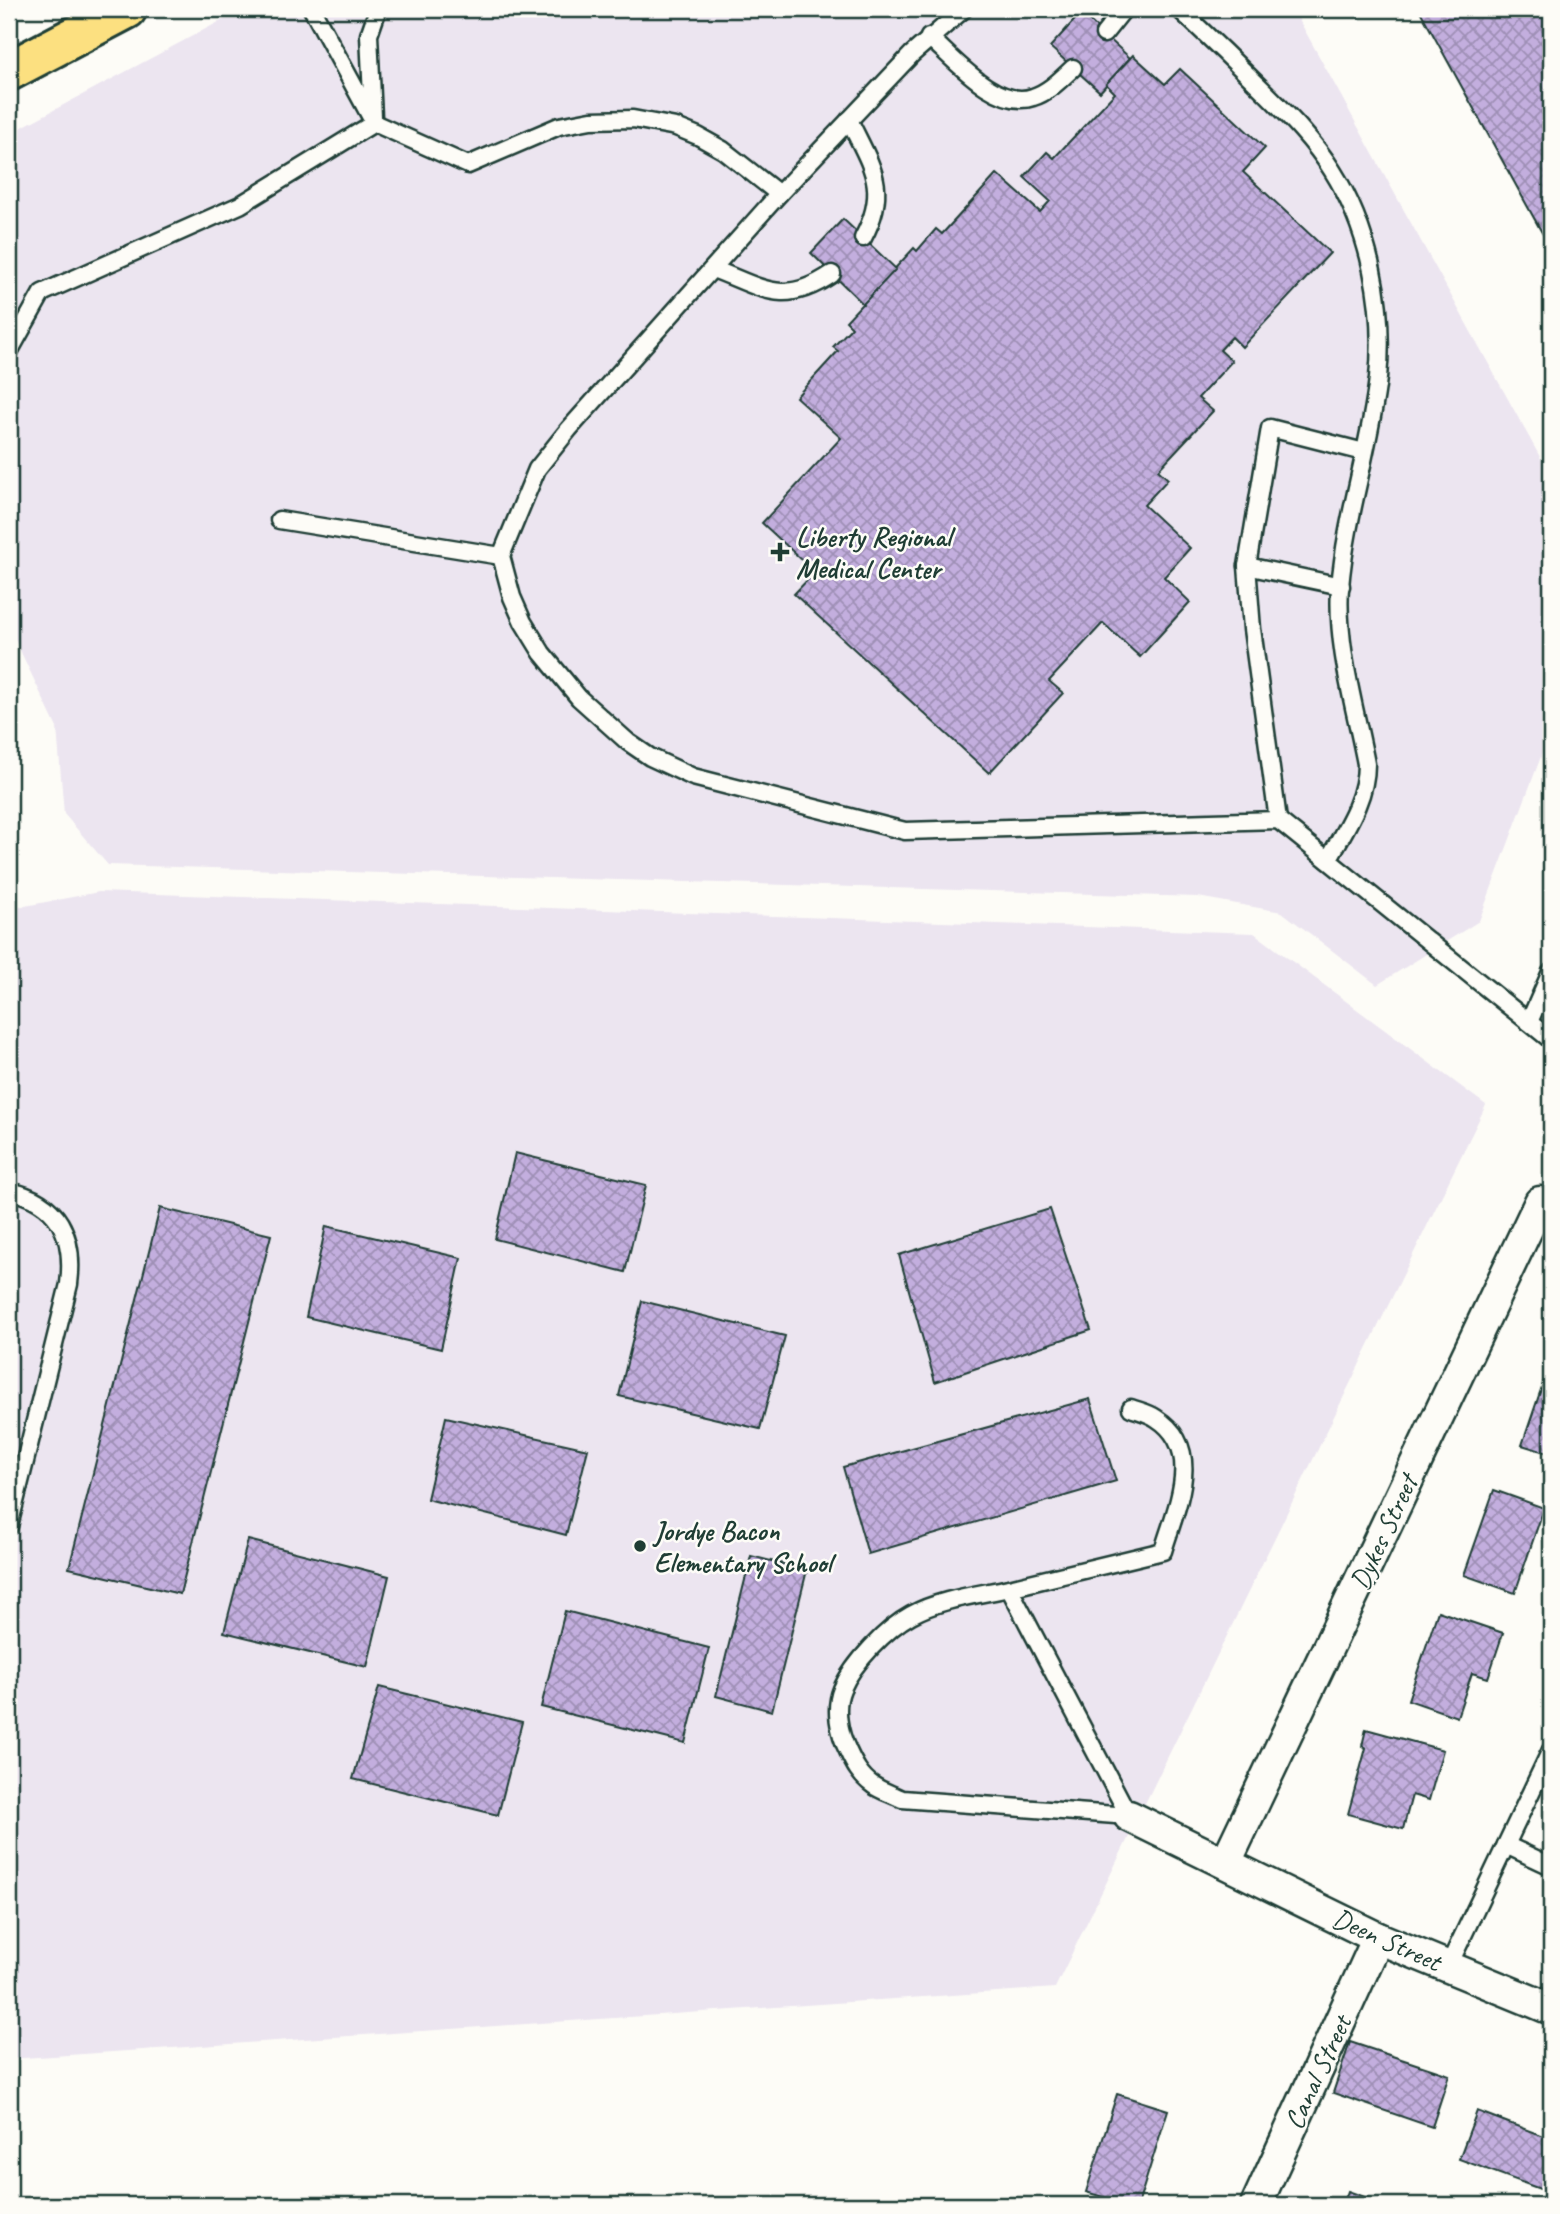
<svg xmlns="http://www.w3.org/2000/svg" width="1560" height="2214" viewBox="0 0 1560 2214" font-family="Caveat,sans-serif">
<style>
.built{fill:#ece5f0}
.building{fill:url(#building-cross-hatch);stroke:#1f3d34;stroke-width:2}
.lines{fill:none;stroke-linecap:round;stroke-linejoin:round}
.lane-casing{stroke:#1f3d34;stroke-width:21}
.street-casing{stroke:#1f3d34;stroke-width:35}
.primary-casing{stroke:#1f3d34;stroke-width:44}
.lane{stroke:#fdfcf7;stroke-width:16}
.street{stroke:#fdfcf7;stroke-width:30}
.primary{stroke:#fce080;stroke-width:38}
.poi-dot{fill:#1f3d34;stroke:#fdfcf7;stroke-width:2.5}
.labels{text-anchor:middle;stroke-width:5;stroke-linejoin:round;paint-order:stroke}
.poi-label{font-size:28px;font-weight:bold;fill:#1f3d34;stroke:#fdfcf7;text-anchor:start}
.street-label{font-size:28px;fill:#1f3d34;stroke:#fdfcf7}
</style>
<defs>
<pattern id="building-cross-hatch" width="8" height="8" patternUnits="userSpaceOnUse" patternTransform="scale(1.75)"><rect width="8" height="8" fill="#c3aede"/><path d="M0 0l8 8M0 8l8-8" fill="none" stroke="#9e8fb5"/></pattern>
</defs>
<rect width="100%" height="100%" fill="#fdfcf7"/>
<filter id="ink" filterUnits="userSpaceOnUse"><feTurbulence type="fractalNoise" baseFrequency=".0143" numOctaves="2"/><feDisplacementMap in="SourceGraphic" scale="14" xChannelSelector="R" yChannelSelector="G"/><feConvolveMatrix kernelMatrix="1 2 1 2 8 2 1 2 1" color-interpolation-filters="sRGB"/></filter>
<g filter="url(#ink)">
<g class="built">
<path d="M 243,9 L 1293,9 L 1551,477 L 1551,730 L 1479,921 L 1377,985 L 1282,912 L 1198,897 L 108,865 L 64,814 L 57,728 L 9,627 L 9,134 Z"/>
<path d="M 99,892 L 1254,933 L 1486,1105 L 1055,1988 L 9,2059 L 9,909 Z"/>
</g>
<g class="building">
<path d="M 1419,9 L 1551,9 L 1551,249 Z"/>
<path d="M 1081,13 L 1130,58 L 1100,92 L 1050,47 Z"/>
<path d="M 1133,55 L 1165,84 L 1180,69 L 1265,148 L 1243,172 L 1330,253 L 1242,347 L 1232,337 L 1220,350 L 1232,361 L 1198,398 L 1213,411 L 1158,470 L 1168,479 L 1144,505 L 1190,548 L 1164,577 L 1190,602 L 1140,657 L 1103,623 L 1049,681 L 1063,693 L 989,773 L 794,594 L 815,572 L 762,523 L 841,438 L 796,397 L 838,351 L 833,347 L 852,327 L 846,321 L 914,248 L 917,251 L 936,229 L 942,234 L 997,174 L 1040,212 L 1050,201 L 1024,177 L 1047,152 L 1054,158 L 1115,93 L 1106,84 Z"/>
<path d="M 843,219 L 896,269 L 863,304 L 811,253 Z"/>
<path d="M 515,1153 L 646,1185 L 625,1272 L 495,1239 Z"/>
<path d="M 160,1208 L 271,1235 L 180,1594 L 69,1568 Z"/>
<path d="M 1050,1209 L 1091,1330 L 935,1382 L 899,1255 Z"/>
<path d="M 326,1226 L 461,1258 L 441,1349 L 306,1317 Z"/>
<path d="M 642,1301 L 785,1336 L 760,1429 L 619,1396 Z"/>
<path d="M 1551,1360 L 1551,1454 L 1522,1445 Z"/>
<path d="M 1090,1399 L 1116,1481 L 868,1554 L 843,1467 Z"/>
<path d="M 446,1417 L 588,1449 L 566,1535 L 427,1499 Z"/>
<path d="M 1494,1490 L 1544,1508 L 1515,1593 L 1464,1575 Z"/>
<path d="M 248,1540 L 389,1576 L 367,1667 L 224,1632 Z"/>
<path d="M 751,1556 L 807,1570 L 772,1711 L 716,1696 Z"/>
<path d="M 565,1611 L 709,1648 L 685,1743 L 541,1707 Z"/>
<path d="M 1438,1611 L 1503,1633 L 1488,1678 L 1472,1673 L 1457,1717 L 1408,1700 Z"/>
<path d="M 379,1687 L 522,1722 L 498,1815 L 353,1779 Z"/>
<path d="M 1366,1729 L 1443,1750 L 1429,1800 L 1412,1795 L 1403,1829 L 1348,1814 L 1366,1748 L 1362,1746 Z"/>
<path d="M 1350,2042 L 1449,2075 L 1432,2127 L 1333,2093 Z"/>
<path d="M 1117,2094 L 1168,2110 L 1138,2205 L 1130,2205 L 1086,2192 Z"/>
<path d="M 1477,2111 L 1551,2139 L 1551,2193 L 1459,2159 Z"/>
<path d="M 1348,2191 L 1387,2205 L 1343,2205 Z"/>
</g>
<g class="lines">
<g class="lane-casing">
<g id="lane">
<path d="M 312,9 L 374,123 L 468,165 L 559,126 L 591,120 L 633,119 L 676,127 L 698,136 L 723,150 L 779,194"/>
<path d="M 964,9 L 912,54 L 779,194 L 569,429 L 537,469 L 501,556 L 512,597 L 523,622 L 542,653 L 579,698 L 628,742 L 650,757 L 693,777 L 905,831 L 1278,820 L 1551,1040"/>
<path d="M 1179,9 C 1209,37 1238,65 1267,94 C 1290,117 1314,141 1332,170 C 1370,230 1385,307 1378,378 C 1370,448 1346,516 1340,587 C 1336,646 1355,706 1366,764 C 1366,800 1345,829 1328,860"/>
<path d="M 1104,34 L 1124,9"/>
<path d="M 929,37 C 954,59 997,110 1033,97 C 1049,92 1061,79 1073,68"/>
<path d="M 373,117 L 369,35 L 378,9"/>
<path d="M 849,120 C 871,166 890,188 863,238"/>
<path d="M 713,269 C 763,288 783,307 832,274"/>
<path d="M 9,352 L 42,293 L 240,205 L 374,123"/>
<path d="M 279,520 L 501,556"/>
<path d="M 1247,566 L 1341,586"/>
<path d="M 1278,820 L 1252,629 L 1247,566 L 1270,428 L 1364,452"/>
<path d="M 1529,1022 L 1551,972"/>
<path d="M 9,1191 C 59,1201 75,1236 69,1284 L 9,1526"/>
<path d="M 1009,1588 L 1129,1816 L 902,1799 C 892,1794 881,1791 873,1785 C 860,1776 854,1764 848,1751 C 839,1733 834,1708 842,1689 C 853,1663 887,1628 911,1615 C 940,1599 977,1595 1009,1588 Z"/>
<path d="M 1009,1588 L 1163,1551 C 1176,1507 1205,1449 1156,1418 C 1149,1413 1139,1411 1131,1408"/>
<path d="M 1506,1845 L 1551,1866"/>
<path d="M 1448,1967 L 1551,1750"/>
</g>
</g>
<g class="street-casing">
<g id="street">
<path d="M 1129,1816 L 1378,1938 L 1551,2009"/>
<path d="M 1226,1862 L 1540,1202"/>
<path d="M 1256,2205 L 1378,1938"/>
</g>
</g>
<g class="primary-casing">
<path id="primary" d="M 9,71 L 127,9"/>
</g>
<use href="#lane" class="lane"/>
<use href="#street" class="street"/>
<use href="#primary" class="primary"/>
</g>
</g>
<g class="poi-dot">
<path d="M776.5 541.5h7v7h7v7h-7v7h-7v-7h-7v-7h7z"/>
<circle cx="640" cy="1546" r="7"/>
</g>
<g class="labels">
<g class="poi-label">
<text x="796" y="546">Liberty Regional<tspan x="796" dy="32">Medical Center</tspan></text>
<text x="654" y="1540">Jordye Bacon<tspan x="654" dy="32">Elementary School</tspan></text>
</g>
<g class="street-label">
<text transform="translate(1383 1532) rotate(-65)" y="10">Dykes Street</text>
<text transform="translate(1387 1939) rotate(24)" y="10">Deen Street</text>
<text transform="translate(1317 2072) rotate(-65)" y="10">Canal Street</text>
</g>
</g>
<rect width="1560" height="2214" fill="none" stroke="#fdfcf7" stroke-width="35"/>
<rect x="18" y="18" width="1525" height="2179" fill="none" stroke="#1f3d34" stroke-width="2.5" filter="url(#ink)"/>
</svg>
